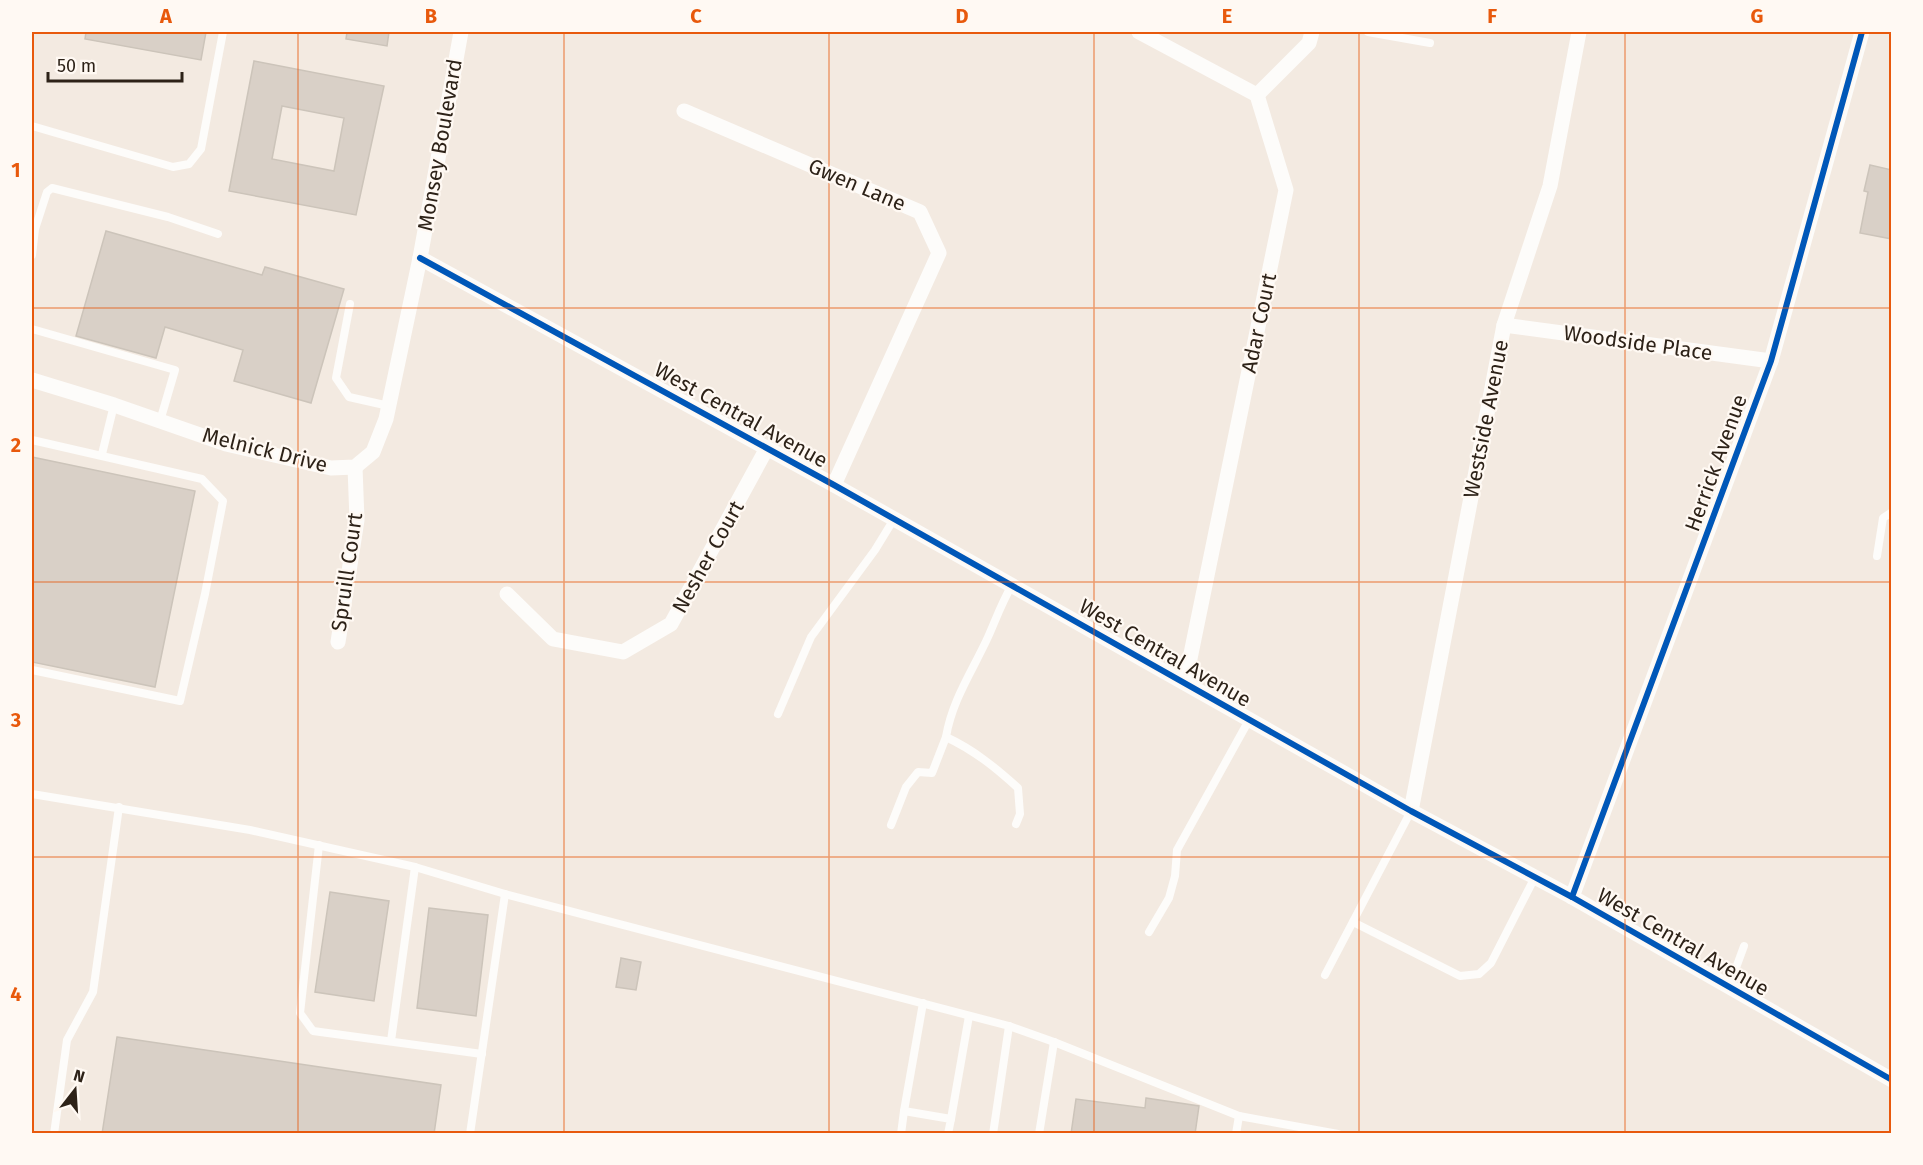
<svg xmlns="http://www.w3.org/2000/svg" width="1923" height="1165" viewBox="0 0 1923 1165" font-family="'Fira Sans',sans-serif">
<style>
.building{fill:#d9d0c7;stroke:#ccc4ba;stroke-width:1.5;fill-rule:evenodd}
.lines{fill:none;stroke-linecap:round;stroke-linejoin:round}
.lane{stroke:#fdfcfa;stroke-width:8}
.street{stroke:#fdfcfa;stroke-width:15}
.cycleway-casing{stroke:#fff9f3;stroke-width:10}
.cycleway{stroke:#0057b8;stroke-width:6}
.grid{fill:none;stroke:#e8590c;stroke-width:1.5;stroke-opacity:0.55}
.labels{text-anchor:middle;stroke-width:4.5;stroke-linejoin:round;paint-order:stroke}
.street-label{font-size:21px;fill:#2d2218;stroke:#fff9f3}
.neatline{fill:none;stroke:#e8590c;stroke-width:2}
.grid-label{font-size:20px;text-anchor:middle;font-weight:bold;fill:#e8590c}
</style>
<rect width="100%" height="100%" fill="#f3eae1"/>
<g class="building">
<path d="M 86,32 L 206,32 L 201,60 L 85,39 Z"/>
<path d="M 347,32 L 389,32 L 387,46 L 346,39 Z"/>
<path d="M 254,61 L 384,86 L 356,215 L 229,191 ZM 282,106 L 344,118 L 334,171 L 272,159 Z"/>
<path d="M 1870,165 L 1892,170 L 1892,239 L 1860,233 L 1868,192 L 1864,191 Z"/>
<path d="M 106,231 L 262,275 L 265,267 L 344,289 L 311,403 L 234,381 L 243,350 L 165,327 L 156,358 L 76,336 Z"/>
<path d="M 32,457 L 195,491 L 155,687 L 32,662 Z"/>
<path d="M 330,892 L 389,901 L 374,1001 L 315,992 Z"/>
<path d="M 429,908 L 488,915 L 476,1016 L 417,1008 Z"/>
<path d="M 621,958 L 641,962 L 636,990 L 616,987 Z"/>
<path d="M 117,1037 L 441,1085 L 434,1134 L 102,1134 Z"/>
<path d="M 1146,1098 L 1199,1106 L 1195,1134 L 1071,1134 L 1076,1099 L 1145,1108 Z"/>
</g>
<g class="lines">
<g class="lane">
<path d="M 1368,32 L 1430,43"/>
<path d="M 32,126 L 173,167 L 189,164 L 201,149 L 223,32"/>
<path d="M 32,255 L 35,229 L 47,192 L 52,188 L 168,217 L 218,234"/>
<path d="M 350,304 L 336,378 L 349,397 L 389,406"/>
<path d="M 32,329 L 175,370 L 160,421"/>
<path d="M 32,440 L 202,479 L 223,501 L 205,594 L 180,701 L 32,670"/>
<path d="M 102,454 L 114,405"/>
<path d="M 1877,556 L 1883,518 L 1892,512"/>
<path d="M 1012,585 C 1002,602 996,619 988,637 C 973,670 952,700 946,737 C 974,750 996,768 1018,788 L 1020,814 L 1016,824"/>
<path d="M 778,714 L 811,637 L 875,550 L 894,519"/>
<path d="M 32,794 L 250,830 L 415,867 L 505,894 L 1009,1026 L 1054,1042 L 1239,1116 L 1338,1134"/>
<path d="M 891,825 L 906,787 L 918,772 L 932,773 L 946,737"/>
<path d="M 319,845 L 300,1013 L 313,1031 L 482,1054"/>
<path d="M 1353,922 L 1460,976 L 1479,974 L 1491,963 L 1535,877"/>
<path d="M 1149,932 L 1169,898 L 1175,876 L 1177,850 L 1249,720"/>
<path d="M 1325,975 L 1411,811"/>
<path d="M 1729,987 L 1744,946"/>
<path d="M 391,1041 L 415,867"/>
<path d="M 904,1111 L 923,1003"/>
<path d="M 951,1119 L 969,1016"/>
<path d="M 54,1134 L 67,1040 L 93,992 L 119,807"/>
<path d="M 470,1134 L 505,894"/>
<path d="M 901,1134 L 904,1111 L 951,1119 L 948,1134"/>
<path d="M 993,1134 L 1009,1026"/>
<path d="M 1039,1134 L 1054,1042"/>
<path d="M 1236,1134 L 1239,1116"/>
</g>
<g class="street">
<path d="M 1139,32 L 1257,95 L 1286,190 L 1185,683"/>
<path d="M 1257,95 L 1309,43 L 1312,32"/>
<path d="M 684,111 L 920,212 L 939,253 L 834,485"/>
<path d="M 420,258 L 834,485 L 1411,811 L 1572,897 L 1892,1080"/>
<path d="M 1504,325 L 1771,361"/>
<path d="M 32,380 L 114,405 L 226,444 L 331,468 L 355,467 L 373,452 L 386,419 L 420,258 L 461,32"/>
<path d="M 507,594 L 553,639 L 623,652 L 671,624 L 767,448"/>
<path d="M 338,642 L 357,520 L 355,467"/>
<path d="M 1411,811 L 1504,325 L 1550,186 L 1579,32"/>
<path d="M 1572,897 L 1771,361 L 1862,32"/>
</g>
<g class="cycleway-casing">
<g id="cycleway">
<path d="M 420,258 L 834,485 L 1411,811 L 1572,897 L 1892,1080"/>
<path d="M 1572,897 L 1771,361 L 1862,32"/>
</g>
</g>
<use href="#cycleway" class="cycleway"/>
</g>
<path class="grid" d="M 298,32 L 298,1134M 564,32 L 564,1134M 829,32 L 829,1134M 1094,32 L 1094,1134M 1359,32 L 1359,1134M 1625,32 L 1625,1134M 32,308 L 1892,308M 32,582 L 1892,582M 32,857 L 1892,857"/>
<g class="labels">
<g class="street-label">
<text transform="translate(440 145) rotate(-80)" y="7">Monsey Boulevard</text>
<text transform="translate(857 185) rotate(23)" y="7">Gwen Lane</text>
<text transform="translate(1259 323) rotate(-78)" y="7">Adar Court</text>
<text transform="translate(1638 343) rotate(8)" y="7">Woodside Place</text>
<text transform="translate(741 415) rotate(29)" y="7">West Central Avenue</text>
<text transform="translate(1486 419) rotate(-79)" y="7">Westside Avenue</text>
<text transform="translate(265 450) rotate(14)" y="7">Melnick Drive</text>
<text transform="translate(1716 463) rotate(-70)" y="7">Herrick Avenue</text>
<text transform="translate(708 557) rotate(-61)" y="7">Nesher Court</text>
<text transform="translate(347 572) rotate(-82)" y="7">Spruill Court</text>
<text transform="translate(1165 653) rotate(30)" y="7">West Central Avenue</text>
<text transform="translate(1683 942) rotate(30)" y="7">West Central Avenue</text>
</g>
</g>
<rect width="1923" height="1165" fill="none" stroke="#fff9f3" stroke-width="66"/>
<g transform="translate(75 1090) rotate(17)" stroke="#fff9f3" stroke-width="4.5" paint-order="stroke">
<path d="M0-4.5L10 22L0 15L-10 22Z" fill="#2d2218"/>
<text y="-9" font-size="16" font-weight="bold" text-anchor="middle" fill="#2d2218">N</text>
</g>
<path d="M48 72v9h134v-9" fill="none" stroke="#2d2218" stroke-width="3"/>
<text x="57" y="72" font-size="18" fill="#2d2218" stroke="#fff9f3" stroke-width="4.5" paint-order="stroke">50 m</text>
<rect x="33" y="33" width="1857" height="1099" class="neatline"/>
<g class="grid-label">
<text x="166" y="23">A</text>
<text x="431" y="23">B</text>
<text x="696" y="23">C</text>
<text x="962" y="23">D</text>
<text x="1227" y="23">E</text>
<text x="1492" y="23">F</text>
<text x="1757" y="23">G</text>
<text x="16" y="177">1</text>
<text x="16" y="452">2</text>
<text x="16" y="727">3</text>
<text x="16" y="1001">4</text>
</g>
</svg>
